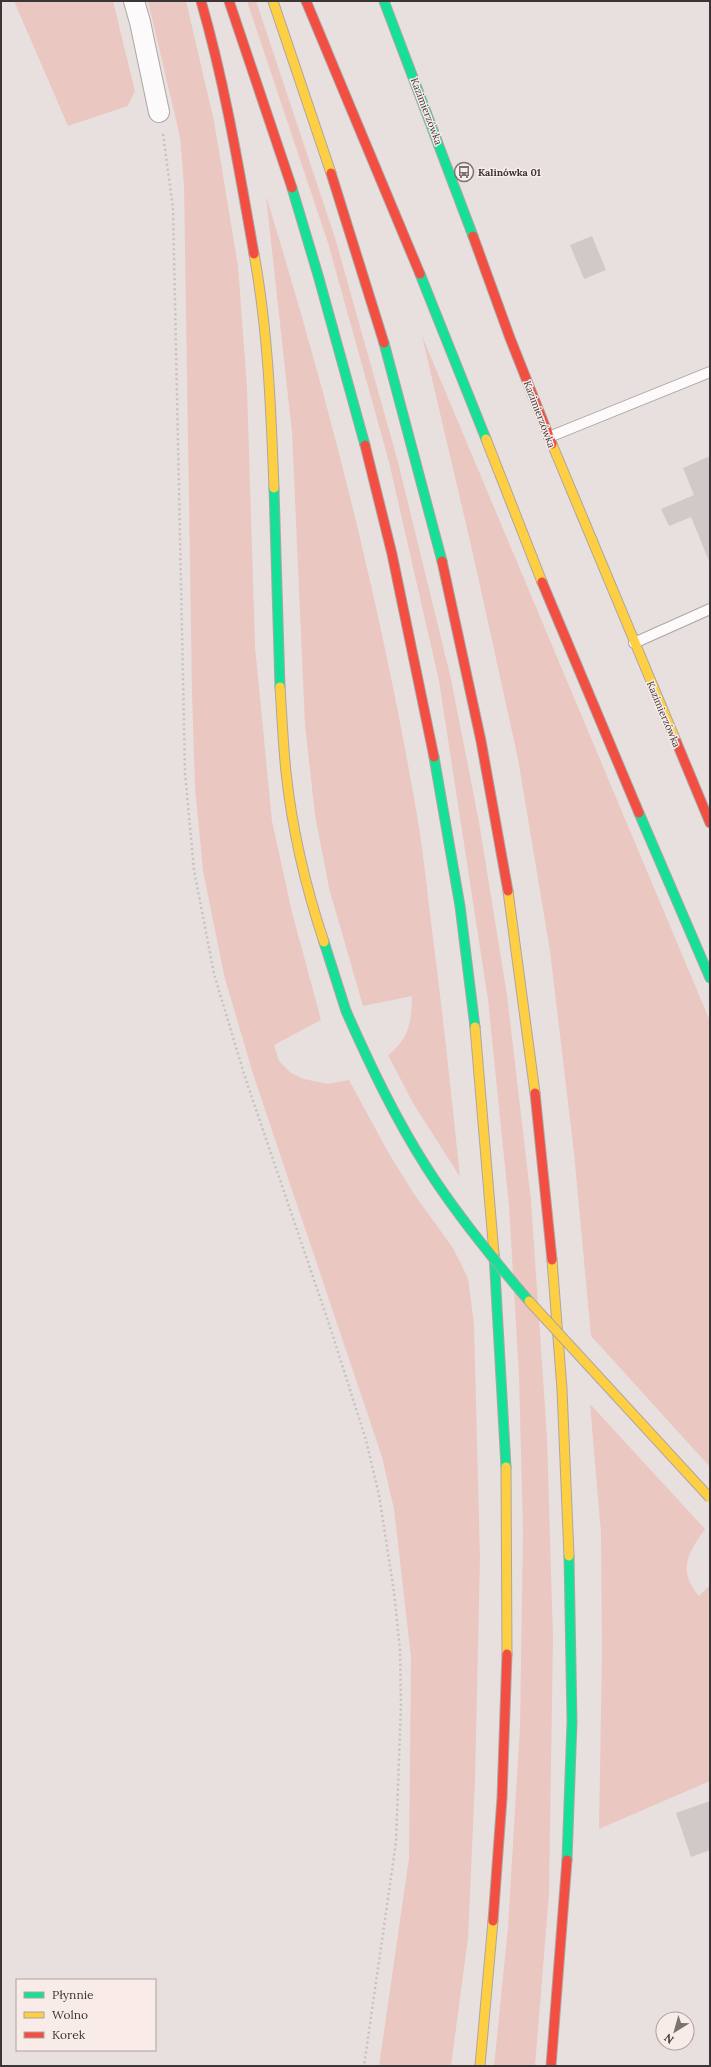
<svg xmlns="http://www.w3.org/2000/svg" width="711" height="2067" viewBox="0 0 711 2067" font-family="Lora,serif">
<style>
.green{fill:#eac8c1}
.building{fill:#d0c9c8}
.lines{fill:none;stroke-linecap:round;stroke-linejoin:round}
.lane-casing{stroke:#aca6a5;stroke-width:12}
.street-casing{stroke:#aca6a5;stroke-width:22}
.fast-casing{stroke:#aca6a5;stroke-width:11}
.slow-casing{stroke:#aca6a5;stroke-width:11}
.jam-casing{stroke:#aca6a5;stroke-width:11}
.path{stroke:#c4c1c0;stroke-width:2.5;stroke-dasharray:2 3;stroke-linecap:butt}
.lane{stroke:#fcfafa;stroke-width:10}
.street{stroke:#fcfafa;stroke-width:20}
.fast{stroke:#16e098;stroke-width:9}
.slow{stroke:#ffcf43;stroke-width:9}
.jam{stroke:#f24e42;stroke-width:9}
.fast-bridge-casing{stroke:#aca6a5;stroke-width:11;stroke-linecap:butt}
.slow-bridge-casing{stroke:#aca6a5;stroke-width:11;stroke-linecap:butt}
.fast-bridge{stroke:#16e098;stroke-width:9}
.slow-bridge{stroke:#ffcf43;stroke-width:9}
.labels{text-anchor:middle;stroke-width:3;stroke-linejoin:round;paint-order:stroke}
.street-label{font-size:10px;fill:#3b3635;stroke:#f8ebe8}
.poi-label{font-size:10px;font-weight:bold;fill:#3b3635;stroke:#f8ebe8;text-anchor:start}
</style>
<rect width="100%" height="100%" fill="#e8e0de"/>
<g class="green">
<path d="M 14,1 L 113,1 L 135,91 L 128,106 L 68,126 Z"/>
<path d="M 148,1 L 186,1 L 214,121 L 238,266 L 247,387 L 255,646 L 272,821 L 292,912 L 321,1020 L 274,1045 L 279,1061 L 291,1073 L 304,1079 L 328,1084 L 349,1080 L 388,1152 L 414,1194 L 453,1248 L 468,1278 L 474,1324 L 480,1558 L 475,1782 L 468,1938 L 451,2066 L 379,2066 L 409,1858 L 411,1657 L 394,1509 L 382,1457 L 253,1074 L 224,975 L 203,871 L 195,787 L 192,695 L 184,185 L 180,137 Z"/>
<path d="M 247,1 L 256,1 L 336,241 L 398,462 L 451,679 L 479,822 L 507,995 L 531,1200 L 547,1437 L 553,1638 L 549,1894 L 535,2066 L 494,2066 L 508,1927 L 520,1726 L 523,1530 L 519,1375 L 509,1206 L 488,1000 L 439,681 L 389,462 L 328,243 Z"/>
<path d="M 266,196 C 330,403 383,613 419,827 C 424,858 427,890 431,922 C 442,1006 451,1091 460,1177 L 413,1103 L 388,1055 C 410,1038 411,1022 412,996 L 363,1006 L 329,888 L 315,815 L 305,725 L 292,433 Z"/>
<path d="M 422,336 L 710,1021 L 710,1467 L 591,1336 L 574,1153 L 550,951 L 518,759 L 473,554 Z"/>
<path d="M 590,1404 L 705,1529 C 688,1553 677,1570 699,1596 L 710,1585 L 710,1781 L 599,1829 L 602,1653 L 601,1533 Z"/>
</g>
<g class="building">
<path d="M 592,236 L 606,270 L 584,279 L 570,245 Z"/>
<path d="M 710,456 L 710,561 L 709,561 L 691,517 L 669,526 L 661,509 L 694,495 L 683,468 Z"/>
<path d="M 710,1801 L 710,1850 L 691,1857 L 676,1813 Z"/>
</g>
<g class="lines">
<g class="lane-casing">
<g id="lane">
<path d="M 549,437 L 710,372"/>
<path d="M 634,643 L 710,609"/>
</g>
</g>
<g class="street-casing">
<path id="street" d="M 134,1 L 140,22 L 159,112"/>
</g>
<g class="fast-casing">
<g id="fast">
<path d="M 384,1 L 473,236"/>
<path d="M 292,188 L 318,275 L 365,445"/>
<path d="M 420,274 L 486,439"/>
<path d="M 384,343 L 442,561"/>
<path d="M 274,488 L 280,687"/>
<path d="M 434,757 L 460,906 L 475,1027"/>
<path d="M 639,813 L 710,978"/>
<path d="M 324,942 L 346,1011"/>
<path d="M 494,1254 L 506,1467"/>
<path d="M 567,1860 L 572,1722 L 569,1556"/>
</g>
</g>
<g class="slow-casing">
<g id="slow">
<path d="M 273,1 L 331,173"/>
<path d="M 254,254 C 268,330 271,410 274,488"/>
<path d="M 486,439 L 542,582"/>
<path d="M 552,444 L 676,741"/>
<path d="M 280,687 C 282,716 283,744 286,772 C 292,829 306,888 324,942"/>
<path d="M 508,891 L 535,1093"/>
<path d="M 475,1027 L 494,1254"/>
<path d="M 552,1260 L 562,1389 L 569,1556"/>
<path d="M 506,1467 L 507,1654"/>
<path d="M 480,2066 L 493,1921"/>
</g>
</g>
<g class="jam-casing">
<g id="jam">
<path d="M 201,1 C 225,84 239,169 254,254"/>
<path d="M 229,1 L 292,188"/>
<path d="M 306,1 L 420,274"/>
<path d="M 331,173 L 384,343"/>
<path d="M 473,236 L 510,338 L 552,444"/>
<path d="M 365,445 L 392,554 L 434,757"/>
<path d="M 442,561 L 481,741 L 508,891"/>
<path d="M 542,582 L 639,813"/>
<path d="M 676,741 L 710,823"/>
<path d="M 535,1093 L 552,1260"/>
<path d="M 493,1921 L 502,1798 L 507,1654"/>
<path d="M 551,2066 L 567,1860"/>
</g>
</g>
<path class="path" d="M 163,134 L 173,208 L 185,773 L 194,870 L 214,974 L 245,1077 L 330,1327 L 366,1440 L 379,1495 L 394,1592 L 400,1650 L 401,1703 L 396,1842 L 364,2066"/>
<use href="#lane" class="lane"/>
<use href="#street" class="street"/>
<use href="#fast" class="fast"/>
<use href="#slow" class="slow"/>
<use href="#jam" class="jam"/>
<g class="fast-bridge-casing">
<path id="fast-bridge" d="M 346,1011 C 370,1065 395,1118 427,1168 C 457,1215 493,1259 529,1301"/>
</g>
<g class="slow-bridge-casing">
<path id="slow-bridge" d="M 529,1301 L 710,1498"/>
</g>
<use href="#fast-bridge" class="fast-bridge"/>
<use href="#slow-bridge" class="slow-bridge"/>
</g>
<defs>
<g id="bus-ring" transform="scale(1)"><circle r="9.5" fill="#f8ebe8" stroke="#787270" stroke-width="1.5"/><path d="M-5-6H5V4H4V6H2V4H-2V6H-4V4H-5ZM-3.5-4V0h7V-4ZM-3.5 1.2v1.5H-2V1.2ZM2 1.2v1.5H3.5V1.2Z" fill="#787270"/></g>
</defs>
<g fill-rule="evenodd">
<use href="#bus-ring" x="464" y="172"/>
</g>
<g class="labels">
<g class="street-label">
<text transform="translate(427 111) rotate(69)" y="4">Kazimierzówka</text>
<text transform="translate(540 414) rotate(69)" y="4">Kazimierzówka</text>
<text transform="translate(664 714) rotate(67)" y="4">Kazimierzówka</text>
</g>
<g class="poi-label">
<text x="478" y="176">Kalinówka 01</text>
</g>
</g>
<rect width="711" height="2067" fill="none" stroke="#3b3635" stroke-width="4"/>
<rect x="16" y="1979" width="140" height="72" fill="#f8ebe8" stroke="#aca3a0"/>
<rect x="24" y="1992" width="20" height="6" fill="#16e098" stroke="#aca3a0"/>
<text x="52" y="1999" font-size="12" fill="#3b3635">Płynnie</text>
<rect x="24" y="2012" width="20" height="6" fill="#ffcf43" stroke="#aca3a0"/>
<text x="52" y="2019" font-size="12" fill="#3b3635">Wolno</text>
<rect x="24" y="2032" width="20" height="6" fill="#f24e42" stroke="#aca3a0"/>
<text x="52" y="2039" font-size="12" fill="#3b3635">Korek</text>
<g transform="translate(675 2031) rotate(217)"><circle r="19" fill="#f8ebe8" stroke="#aca3a0"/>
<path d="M0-3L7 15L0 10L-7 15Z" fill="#787270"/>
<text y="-6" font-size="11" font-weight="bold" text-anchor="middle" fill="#3b3635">N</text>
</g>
</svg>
